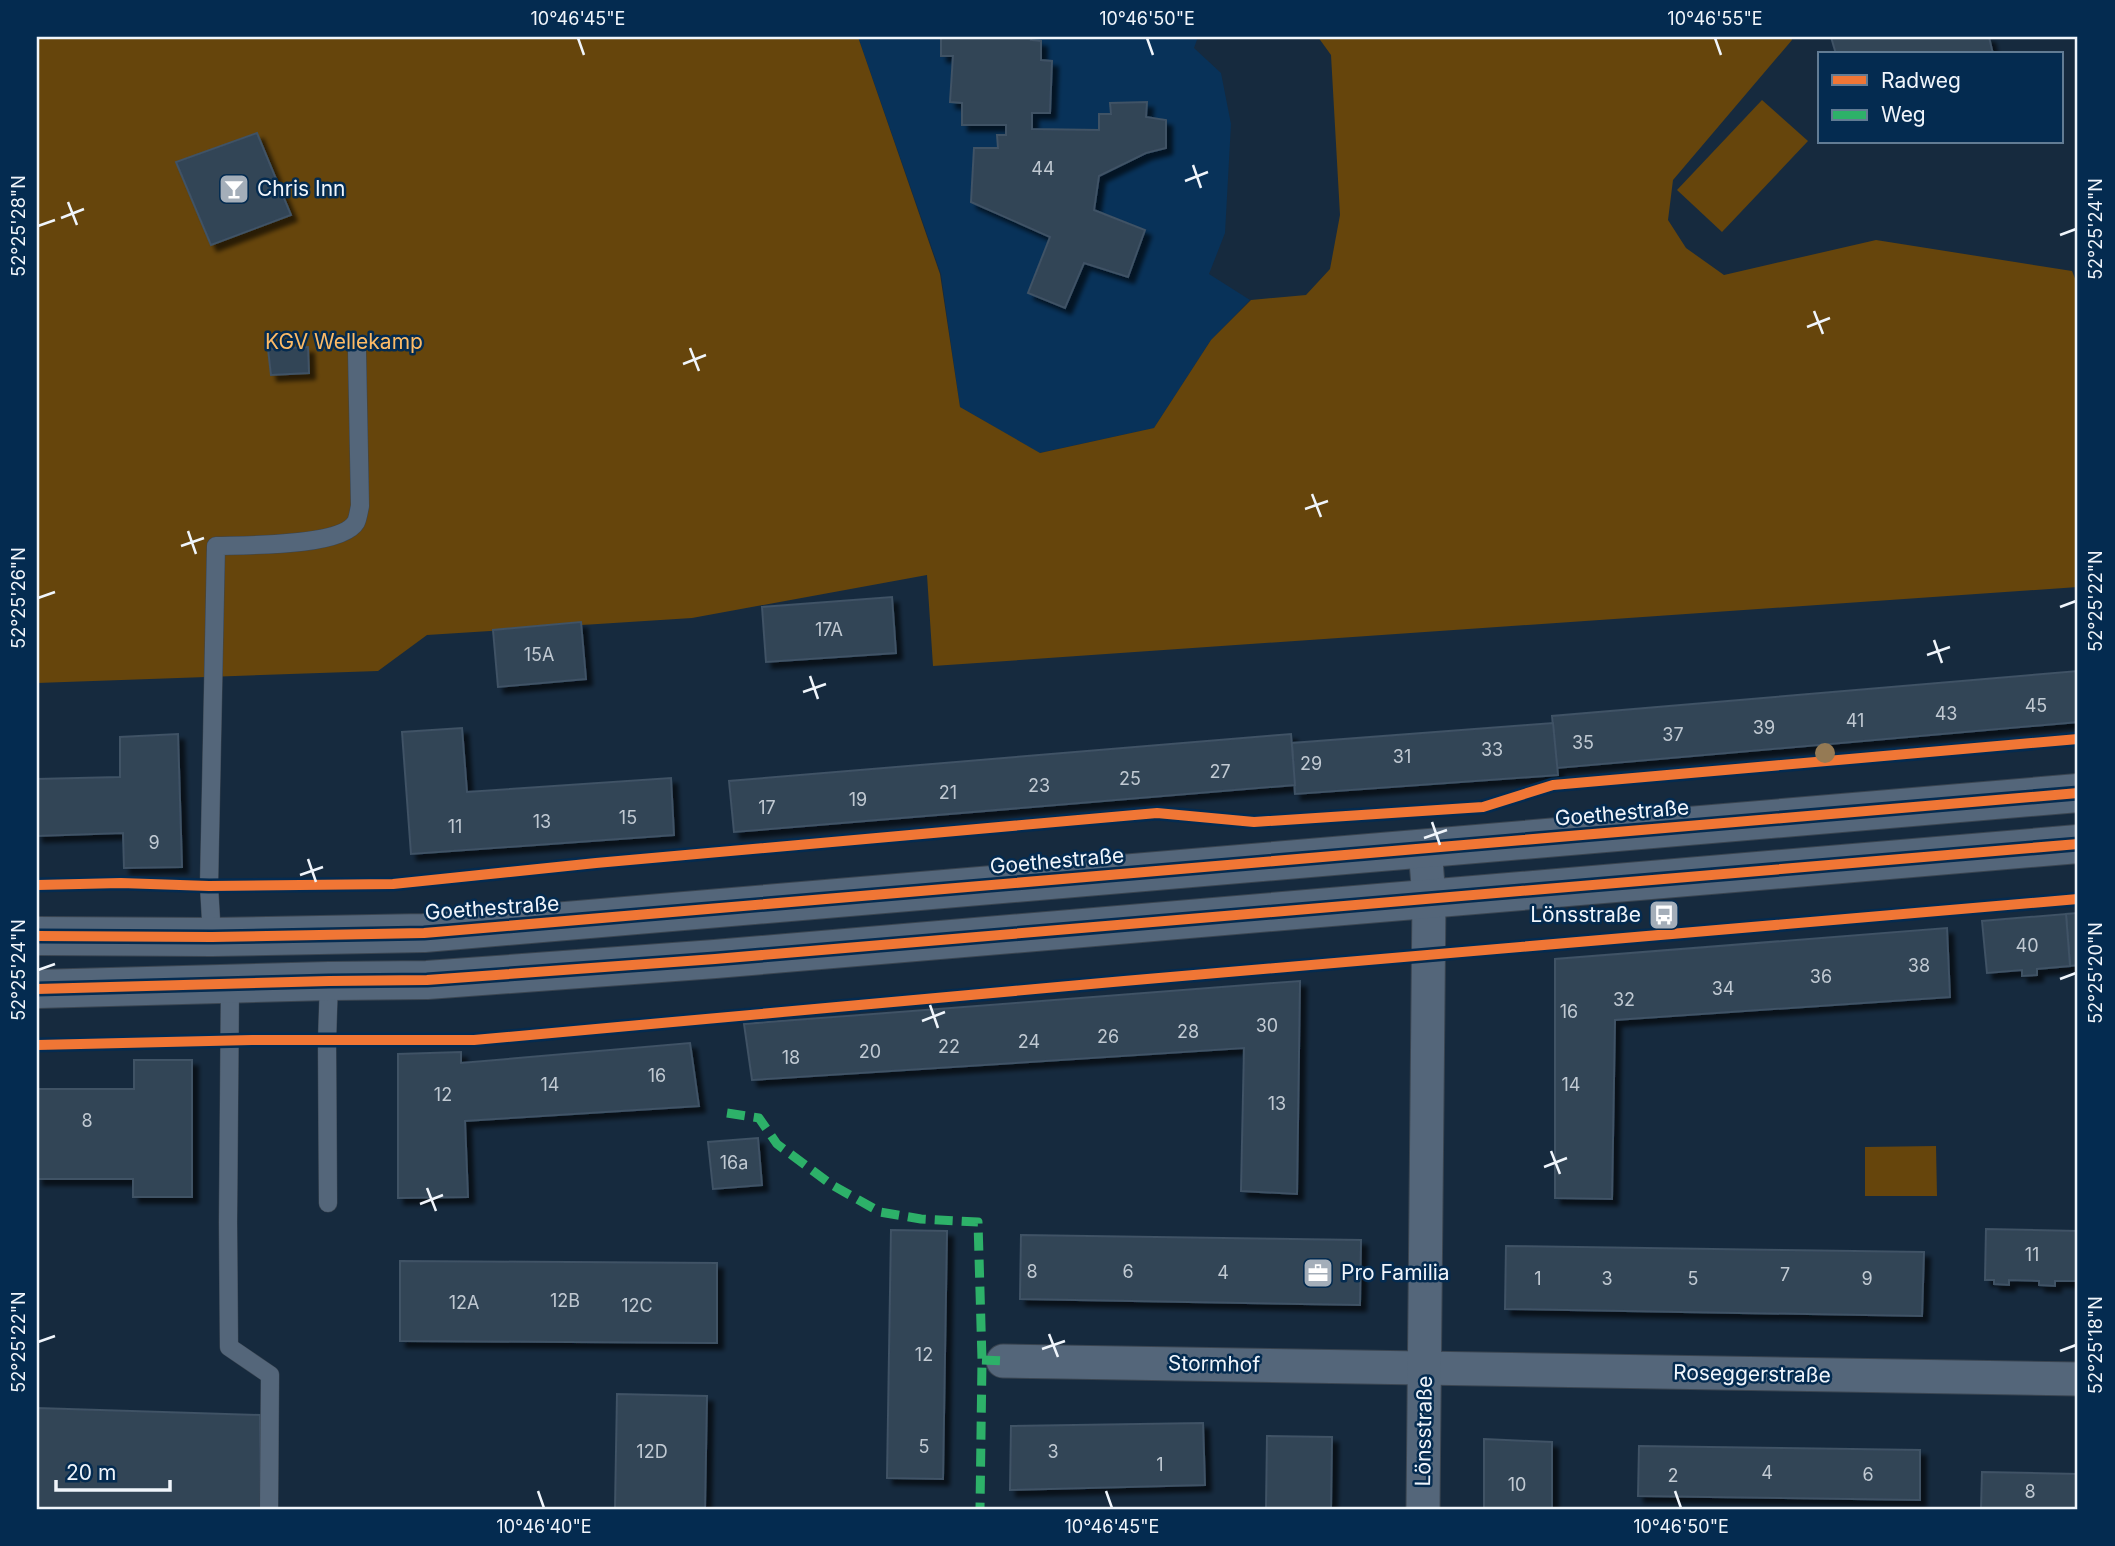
<svg xmlns="http://www.w3.org/2000/svg" width="2115" height="1546" viewBox="0 0 2115 1546" font-family="Inter,sans-serif">
<style>
.built{fill:#083259}
.green{fill:#66450c}
.building{fill:#324457;stroke:#3f5265;stroke-width:2;filter:url(#shadow)}
.lines{fill:none;stroke-linecap:round;stroke-linejoin:round}
.service-casing{stroke:#3a4551;stroke-width:19}
.minor-casing{stroke:#3a4551;stroke-width:35}
.tertiary-casing{stroke:#3a4551;stroke-width:40}
.service{stroke:#54667a;stroke-width:18}
.minor{stroke:#54667a;stroke-width:33}
.tertiary{stroke:#54667a;stroke-width:38}
.quiet{stroke:#2db169;stroke-width:9;stroke-dasharray:18 9;stroke-linecap:butt}
.cycleway-casing{stroke:#042b50;stroke-width:15}
.cycleway{stroke:#f07635;stroke-width:10}
.tree{fill:#957a54}
.ticks{fill:none;stroke:#f0f5fb;stroke-width:2.5}
.labels{text-anchor:middle;stroke-width:5;stroke-linejoin:round;paint-order:stroke}
.number-label{font-size:18px;fill:#c0c9d2}
.poi-label{font-size:21px;fill:#f0f5fb;stroke:#042b50;text-anchor:start}
.park-label{font-size:21px;fill:#fdbb66;stroke:#042b50}
.street-label{font-size:21px;fill:#f0f5fb;stroke:#042b50}
.neatline{fill:none;stroke:#f0f5fb;stroke-width:2.5}
.ticks-label{font-size:18px;text-anchor:middle;fill:#f0f5fb}
</style>
<defs>
<filter id="shadow"><feDropShadow dx="6" dy="6" stdDeviation="2" flood-color="#0009"/></filter>
</defs>
<rect width="100%" height="100%" fill="#162a3e"/>
<path class="built" d="M 858,37 L 1198,37 L 1194,48 L 1221,73 L 1231,124 L 1225,233 L 1209,274 L 1250,300 L 1211,340 L 1154,428 L 1039,453 L 960,407 L 941,274 Z"/>
<g class="green">
<path d="M 37,37 L 858,37 L 940,274 L 960,407 L 1040,453 L 1154,428 L 1211,340 L 1251,300 L 1306,295 L 1330,269 L 1340,215 L 1331,55 L 1318,37 L 1791,37 L 1792,40 L 1673,180 L 1668,220 L 1686,248 L 1724,275 L 1876,240 L 2072,271 L 2078,286 L 2078,587 L 933,666 L 927,575 L 692,618 L 427,635 L 378,671 L 37,683 Z"/>
<path d="M 1762,100 L 1808,141 L 1722,232 L 1677,190 Z"/>
<path d="M 1936,1146 L 1937,1196 L 1865,1196 L 1865,1147 Z"/>
</g>
<g class="building">
<path d="M 941,37 L 1032,37 L 1031,40 L 1041,41 L 1041,60 L 1052,61 L 1050,113 L 1032,113 L 1032,129 L 1099,130 L 1099,114 L 1111,114 L 1110,103 L 1147,102 L 1146,117 L 1166,120 L 1166,148 L 1146,153 L 1099,176 L 1094,210 L 1145,230 L 1128,277 L 1084,263 L 1065,308 L 1028,293 L 1050,237 L 971,202 L 974,148 L 998,148 L 997,135 L 1006,135 L 1006,125 L 962,125 L 962,103 L 950,102 L 953,56 L 941,56 Z"/>
<path d="M 1831,37 L 1989,37 L 1993,54 L 1836,54 Z"/>
<path d="M 257,133 L 291,215 L 211,245 L 176,162 Z"/>
<path d="M 308,347 L 309,373 L 271,375 L 268,349 Z"/>
<path d="M 892,597 L 896,653 L 766,662 L 762,607 Z"/>
<path d="M 581,622 L 586,679 L 498,687 L 493,630 Z"/>
<path d="M 2078,671 L 2078,722 L 1557,768 L 1552,716 Z"/>
<path d="M 1553,723 L 1558,775 L 1295,794 L 1292,743 Z"/>
<path d="M 462,728 L 467,792 L 671,778 L 674,835 L 411,854 L 402,732 Z"/>
<path d="M 178,734 L 182,867 L 124,868 L 123,833 L 37,836 L 37,779 L 120,777 L 120,737 Z"/>
<path d="M 1291,734 L 1295,785 L 734,832 L 729,781 Z"/>
<path d="M 2078,913 L 2078,965 L 2070,966 L 2066,914 Z"/>
<path d="M 2066,914 L 2070,966 L 2037,969 L 2037,975 L 2022,976 L 2022,970 L 1987,973 L 1982,921 Z"/>
<path d="M 1947,928 L 1950,997 L 1615,1020 L 1612,1199 L 1555,1198 L 1555,959 Z"/>
<path d="M 1300,981 L 1297,1194 L 1241,1191 L 1244,1048 L 752,1080 L 744,1024 Z"/>
<path d="M 690,1043 L 699,1106 L 465,1121 L 468,1197 L 398,1198 L 398,1054 L 461,1052 L 461,1063 Z"/>
<path d="M 134,1060 L 192,1060 L 192,1197 L 133,1197 L 133,1179 L 37,1179 L 37,1089 L 134,1089 Z"/>
<path d="M 758,1138 L 762,1185 L 713,1189 L 708,1142 Z"/>
<path d="M 1986,1229 L 2078,1231 L 2078,1281 L 2055,1281 L 2055,1286 L 2039,1285 L 2039,1281 L 2009,1280 L 2009,1285 L 1994,1284 L 1994,1280 L 1985,1280 Z"/>
<path d="M 891,1230 L 947,1231 L 943,1479 L 887,1478 Z"/>
<path d="M 1021,1235 L 1361,1240 L 1360,1305 L 1020,1299 Z"/>
<path d="M 1506,1246 L 1924,1252 L 1922,1316 L 1505,1309 Z"/>
<path d="M 400,1261 L 717,1263 L 717,1343 L 400,1341 Z"/>
<path d="M 617,1394 L 707,1396 L 705,1509 L 615,1509 Z"/>
<path d="M 37,1408 L 260,1415 L 261,1509 L 37,1509 Z"/>
<path d="M 1203,1423 L 1205,1485 L 1010,1490 L 1011,1426 Z"/>
<path d="M 1267,1436 L 1332,1437 L 1331,1509 L 1266,1509 Z"/>
<path d="M 1484,1439 L 1552,1442 L 1552,1509 L 1484,1509 Z"/>
<path d="M 1639,1446 L 1920,1450 L 1920,1500 L 1638,1496 Z"/>
<path d="M 1982,1472 L 2078,1474 L 2078,1509 L 1981,1509 Z"/>
</g>
<g class="lines">
<g class="service-casing">
<g id="service">
<path d="M 212,937 L 209,886 L 216,546 C 244,545 342,547 356,522 C 358,518 359,510 360,506 L 357,352"/>
<path d="M 230,985 L 228,1222 L 229,1347 L 270,1375 L 269,1509"/>
<path d="M 328,1203 L 327,1041 L 329,981"/>
</g>
</g>
<g class="minor-casing">
<g id="minor">
<path d="M 1003,1361 L 2078,1379"/>
<path d="M 1423,1509 L 1429,897 L 1425,849"/>
</g>
</g>
<g class="tertiary-casing">
<g id="tertiary">
<path d="M 37,936 L 212,937 L 424,933 L 2078,793"/>
<path d="M 37,989 L 329,981 L 427,980 L 715,959 L 2078,844"/>
</g>
</g>
<use href="#service" class="service"/>
<use href="#minor" class="minor"/>
<use href="#tertiary" class="tertiary"/>
<g class="quiet">
<path d="M 727,1113 L 759,1118 L 777,1144 L 832,1185 L 880,1212 L 921,1219 L 978,1222 L 982,1360 L 980,1509"/>
<path d="M 982,1360 L 1003,1361"/>
</g>
<g class="cycleway-casing">
<g id="cycleway">
<path d="M 37,885 L 121,883 L 209,886 L 393,884 L 596,863 L 1157,813 L 1254,822 L 1483,807 L 1553,785 L 2078,739"/>
<path d="M 37,936 L 212,937 L 424,933 L 2078,793"/>
<path d="M 37,989 L 329,981 L 427,980 L 715,959 L 2078,844"/>
<path d="M 37,1045 L 252,1040 L 474,1040 L 1124,981 L 2078,899"/>
</g>
</g>
<use href="#cycleway" class="cycleway"/>
</g>
<circle class="tree" cx="1825" cy="753" r="10"/>
<path class="ticks" d="M 578,38 L 584,55M 1147,38 L 1153,55M 1715,38 L 1721,55M 1193,165 L 1201,188M 1185,181 L 1208,172M 68,202 L 77,225M 61,218 L 84,209M 38,226 L 55,220M 2060,235 L 2076,229M 1814,311 L 1823,334M 1807,327 L 1830,318M 690,348 L 699,371M 683,364 L 706,355M 1312,494 L 1321,517M 1305,509 L 1328,501M 188,531 L 196,554M 181,546 L 204,538M 38,598 L 55,592M 2060,607 L 2076,601M 1934,640 L 1942,663M 1927,655 L 1950,647M 810,676 L 818,699M 803,692 L 826,684M 1432,822 L 1440,845M 1424,838 L 1447,830M 308,859 L 316,882M 300,875 L 323,867M 38,970 L 55,964M 2060,979 L 2076,973M 930,1005 L 938,1028M 922,1021 L 945,1012M 1551,1151 L 1560,1174M 1544,1167 L 1567,1158M 427,1188 L 436,1211M 420,1204 L 443,1195M 1049,1334 L 1058,1357M 38,1342 L 55,1336M 1042,1349 L 1065,1341M 2060,1351 L 2076,1345M 538,1491 L 544,1508M 1106,1491 L 1112,1508M 1675,1491 L 1681,1508"/>
<defs>
<g id="bar-square" transform="scale(1.575)"><rect x="-9" y="-9" width="18" height="18" rx="4" fill="#a4aeb9" stroke="#042b50"/><path d="M-6-5H6L.8 .8V4.5H3.5V6h-7V4.5H-.8V.8Z" fill="#fff"/></g>
<g id="bus-square" transform="scale(1.575)"><rect x="-9" y="-9" width="18" height="18" rx="4" fill="#a4aeb9" stroke="#042b50"/><path d="M-5-6H5V4H4V6H2V4H-2V6H-4V4H-5ZM-3.5-4V0h7V-4ZM-3.5 1.2v1.5H-2V1.2ZM2 1.2v1.5H3.5V1.2Z" fill="#fff"/></g>
<g id="office-square" transform="scale(1.575)"><rect x="-9" y="-9" width="18" height="18" rx="4" fill="#a4aeb9" stroke="#042b50"/><path d="M-6-3h4V-5.5h4V-3h4V5H-6ZM-1-4.5V-3h2v-1.5ZM-6 0V1H6V0Z" fill="#fff"/></g>
</defs>
<g fill-rule="evenodd">
<use href="#bar-square" x="234" y="189"/>
<use href="#bus-square" x="1664" y="915"/>
<use href="#office-square" x="1318" y="1273"/>
</g>
<g class="labels">
<g class="number-label">
<text x="1043" y="175">44</text>
<text x="829" y="636">17A</text>
<text x="539" y="661">15A</text>
<text x="2036" y="712">45</text>
<text x="1946" y="720">43</text>
<text x="1855" y="727">41</text>
<text x="1764" y="734">39</text>
<text x="1673" y="741">37</text>
<text x="1583" y="749">35</text>
<text x="1492" y="756">33</text>
<text x="1402" y="763">31</text>
<text x="1311" y="770">29</text>
<text x="1220" y="778">27</text>
<text x="1130" y="785">25</text>
<text x="1039" y="792">23</text>
<text x="948" y="799">21</text>
<text x="858" y="806">19</text>
<text x="767" y="814">17</text>
<text x="628" y="824">15</text>
<text x="542" y="828">13</text>
<text x="455" y="833">11</text>
<text x="154" y="849">9</text>
<text x="2027" y="952">40</text>
<text x="1919" y="972">38</text>
<text x="1821" y="983">36</text>
<text x="1723" y="995">34</text>
<text x="1624" y="1006">32</text>
<text x="1569" y="1018">16</text>
<text x="1267" y="1032">30</text>
<text x="1188" y="1038">28</text>
<text x="1108" y="1043">26</text>
<text x="1029" y="1048">24</text>
<text x="949" y="1053">22</text>
<text x="870" y="1058">20</text>
<text x="791" y="1064">18</text>
<text x="657" y="1082">16</text>
<text x="550" y="1091">14</text>
<text x="1571" y="1091">14</text>
<text x="443" y="1101">12</text>
<text x="1277" y="1110">13</text>
<text x="87" y="1127">8</text>
<text x="734" y="1169">16a</text>
<text x="2032" y="1261">11</text>
<text x="1032" y="1278">8</text>
<text x="1128" y="1278">6</text>
<text x="1223" y="1279">4</text>
<text x="1785" y="1281">7</text>
<text x="1538" y="1285">1</text>
<text x="1607" y="1285">3</text>
<text x="1693" y="1285">5</text>
<text x="1867" y="1285">9</text>
<text x="565" y="1307">12B</text>
<text x="464" y="1309">12A</text>
<text x="637" y="1312">12C</text>
<text x="924" y="1361">12</text>
<text x="924" y="1453">5</text>
<text x="652" y="1458">12D</text>
<text x="1053" y="1458">3</text>
<text x="1160" y="1471">1</text>
<text x="1767" y="1479">4</text>
<text x="1868" y="1481">6</text>
<text x="1673" y="1482">2</text>
<text x="1517" y="1491">10</text>
<text x="2030" y="1498">8</text>
</g>
<g class="poi-label">
<text x="257" y="196">Chris Inn</text>
<text x="1641" y="922" text-anchor="end">Lönsstraße</text>
<text x="1341" y="1280">Pro Familia</text>
</g>
<g class="park-label">
<text x="344" y="349">KGV Wellekamp</text>
</g>
<g class="street-label">
<text transform="translate(1622 813) rotate(-5)" y="7">Goethestraße</text>
<text transform="translate(1057 861) rotate(-5)" y="7">Goethestraße</text>
<text transform="translate(492 908) rotate(-4)" y="7">Goethestraße</text>
<text transform="translate(1214 1364) rotate(1)" y="7">Stormhof</text>
<text transform="translate(1752 1374) rotate(1)" y="7">Roseggerstraße</text>
<text transform="translate(1424 1431) rotate(-89)" y="7">Lönsstraße</text>
</g>
</g>
<rect width="2115" height="1546" fill="none" stroke="#042b50" stroke-width="77"/>
<rect x="1818" y="52" width="245" height="91" fill="#042b50" stroke="#627c94" stroke-width="2"/>
<rect x="1832" y="75" width="35" height="10" fill="#f07635" stroke="#627c94" stroke-width="2"/>
<text x="1881" y="88" font-size="21" fill="#f0f5fb">Radweg</text>
<rect x="1832" y="110" width="35" height="10" fill="#2db169" stroke="#627c94" stroke-width="2"/>
<text x="1881" y="122" font-size="21" fill="#f0f5fb">Weg</text>
<path d="M56 1480v10h114v-10" fill="none" stroke="#f0f5fb" stroke-width="3.5"/>
<text x="66" y="1480" font-size="21" fill="#f0f5fb" stroke="#042b50" stroke-width="5" paint-order="stroke">20 m</text>
<rect x="38" y="38" width="2038" height="1470" class="neatline"/>
<g class="ticks-label">
<text x="578" y="25">10°46'45"E</text>
<text x="1147" y="25">10°46'50"E</text>
<text x="1715" y="25">10°46'55"E</text>
<text transform="translate(19 226) rotate(-90)" y="6">52°25'28"N</text>
<text transform="translate(2096 229) rotate(-90)" y="6">52°25'24"N</text>
<text transform="translate(19 598) rotate(-90)" y="6">52°25'26"N</text>
<text transform="translate(2096 601) rotate(-90)" y="6">52°25'22"N</text>
<text transform="translate(19 970) rotate(-90)" y="6">52°25'24"N</text>
<text transform="translate(2096 973) rotate(-90)" y="6">52°25'20"N</text>
<text transform="translate(19 1342) rotate(-90)" y="6">52°25'22"N</text>
<text transform="translate(2096 1345) rotate(-90)" y="6">52°25'18"N</text>
<text x="544" y="1533">10°46'40"E</text>
<text x="1112" y="1533">10°46'45"E</text>
<text x="1681" y="1533">10°46'50"E</text>
</g>
</svg>
